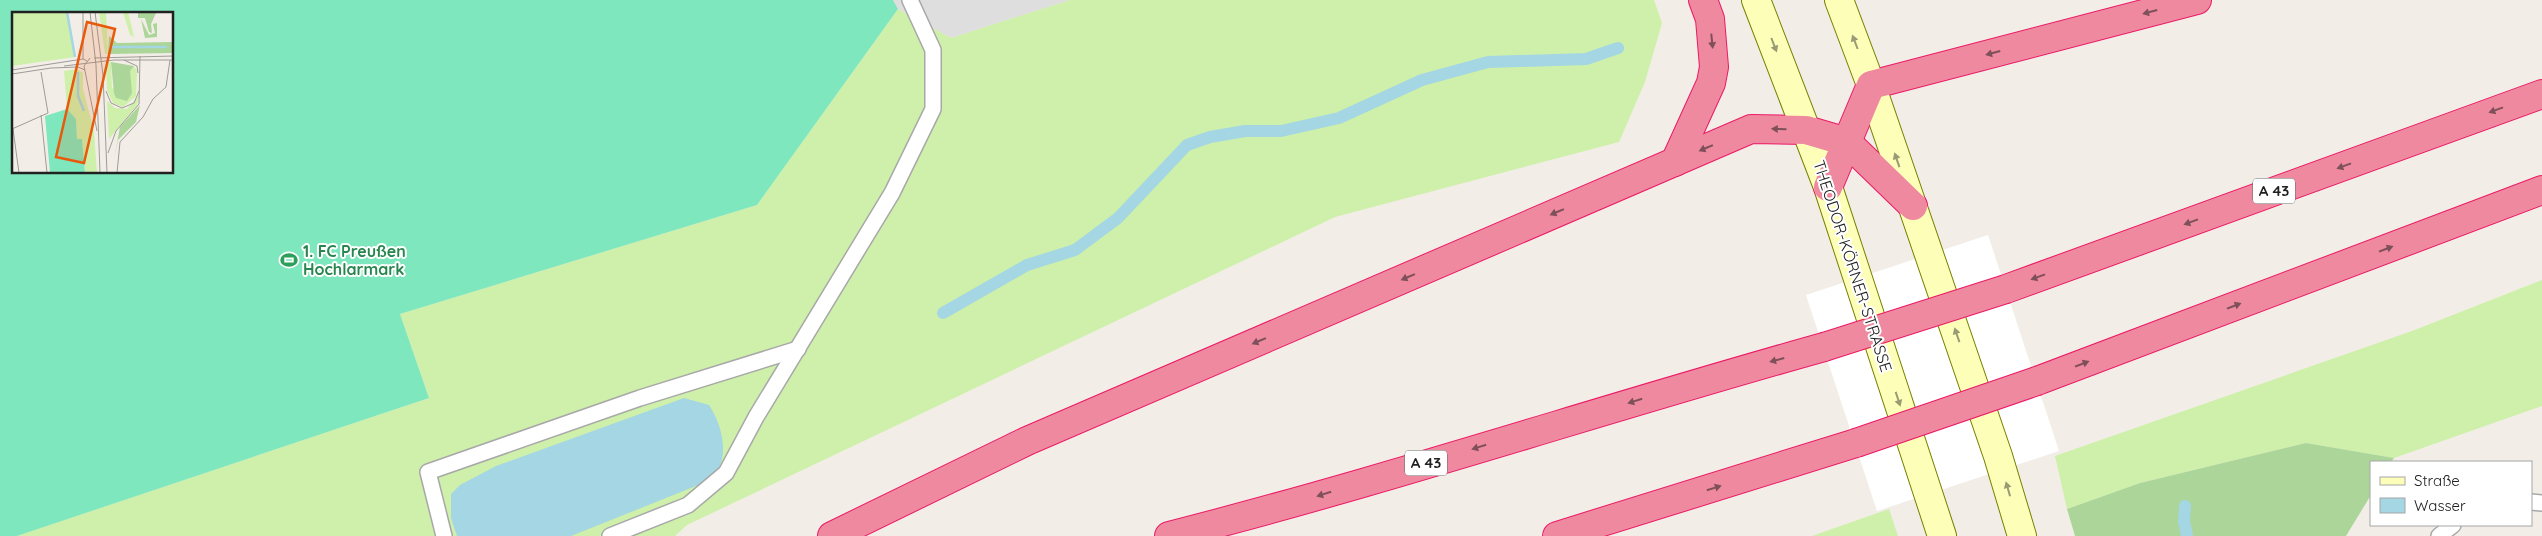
<svg xmlns="http://www.w3.org/2000/svg" width="2542" height="536" viewBox="0 0 2542 536" font-family="Quicksand,sans-serif">
<style>
.residential{fill:#dfdede}
.grass{fill:#cef0aa}
.forest{fill:#acd599}
.pitch{fill:#7fe7bd;fill-rule:evenodd}
.water{fill:#a4d6e3}
.pier{fill:#fff}
.lines{fill:none;stroke-linecap:round;stroke-linejoin:round}
.stream{stroke:#a4d6e3;stroke-width:12}
.service-casing{stroke:#a8a8a8;stroke-width:18}
.secondary-casing{stroke:#768100;stroke-width:30}
.motorway-casing{stroke:#eb1966;stroke-width:30}
.service{stroke:#fff;stroke-width:15}
.secondary{stroke:#fdffb9;stroke-width:28}
.motorway{stroke:#ef899f;stroke-width:28}
.motorway-bridge-casing{stroke:#eb1966;stroke-width:30;stroke-linecap:butt}
.motorway-bridge{stroke:#ef899f;stroke-width:28}
.oneway{fill:#7e505a}
.oneway2{fill:#9a9b75}
.labels{text-anchor:middle;stroke-width:4;stroke-linejoin:round;paint-order:stroke}
.shield{fill:#fff;stroke:#646464;stroke-width:1}
.shield-label{font-size:15px;font-weight:bold;fill:#212121}
.leisure-label{font-size:16px;font-weight:bold;fill:#27864d;stroke:#fff;text-anchor:start}
.street-label{font-size:16px;fill:#212121;stroke:#fff}
.inset-river{fill:none;stroke:#a4d6e3;stroke-width:2.5}
.inset-road{fill:none;stroke:#9e9c98;stroke-width:1}
.view{fill:#e8590c;fill-opacity:0.15;stroke:#e8590c;stroke-width:2.5}
.inset-edge{fill:none;stroke:#212121;stroke-width:2.5}
</style>
<rect width="100%" height="100%" fill="#f2eee7"/>
<path class="residential" d="M 893,0 L 1070,0 L 951,38 L 898,9 Z"/>
<g class="grass">
<path d="M 1070,0 L 1654,0 L 1662,23 L 1645,82 L 1619,142 L 1335,217 L 687,525 L 675,536 L 17,536 L 429,398 L 400,314 L 757,205 L 898,9 L 951,38 Z"/>
<path d="M 2542,280 L 2542,406 L 2394,458 L 2306,443 L 2140,483 L 2067,509 L 2055,456 L 2412,331 Z"/>
<path d="M 1889,509 L 1898,536 L 1812,536 Z"/>
</g>
<path class="forest" d="M 2306,443 L 2394,458 L 2391,462 L 2371,462 L 2371,495 L 2346,536 L 2075,536 L 2067,509 L 2140,483 Z"/>
<path class="pitch" d="M 0,0 L 893,0 L 898,9 L 757,205 L 400,314 L 429,398 L 17,536 L 0,536 ZM 14,14 L 172,14 L 172,172 L 14,172 Z"/>
<path class="water" d="M 684,398 L 709,405 C 721,423 731,456 714,475 C 711,478 705,481 701,484 L 571,536 L 457,536 L 451,518 L 451,494 L 460,485 L 496,466 Z"/>
<path class="pier" d="M 1988,235 L 2059,451 L 1877,511 L 1806,295 Z"/>
<g class="lines">
<g class="stream">
<path d="M 943,313 L 1027,265 L 1075,250 L 1118,218 L 1187,145 L 1210,137 L 1245,131 L 1281,131 L 1339,118 L 1422,80 L 1488,62 L 1586,59 L 1618,48"/>
<path d="M 2185,506 L 2184,521 L 2187,536"/>
</g>
<g class="service-casing">
<g id="service">
<path d="M 2531,502 L 2542,503"/>
<path d="M 444,536 L 428,472 L 640,398 L 798,349"/>
<path d="M 610,536 L 688,505 L 726,473 L 756,417 L 892,193 L 933,109 L 933,50 L 910,0"/>
<path d="M 2439,536 L 2453,525"/>
</g>
</g>
<g class="secondary-casing">
<g id="secondary">
<path d="M 1756,0 L 1828,187 L 1942,536"/>
<path d="M 1839,0 L 1871,85 L 1998,456 L 2022,536"/>
</g>
</g>
<g class="motorway-casing">
<g id="motorway">
<path d="M 1675,162 L 1711,83 L 1714,67 L 1710,19 L 1703,0"/>
<path d="M 1828,187 L 1871,85 L 2197,0"/>
<path d="M 2006,289 L 2542,94"/>
<path d="M 2037,381 L 2542,190"/>
<path d="M 832,536 L 1027,441 L 1751,129 L 1806,130 L 1847,142 L 1913,206"/>
<path d="M 1169,536 C 1389,480 1605,408 1824,347"/>
<path d="M 1557,536 L 1856,443"/>
</g>
</g>
<use href="#service" class="service"/>
<use href="#secondary" class="secondary"/>
<use href="#motorway" class="motorway"/>
<g class="motorway-bridge-casing">
<g id="motorway-bridge">
<path d="M 1824,347 L 2006,289"/>
<path d="M 1856,443 L 2037,381"/>
</g>
</g>
<use href="#motorway-bridge" class="motorway-bridge"/>
</g>
<defs><path id="oneway-solid" d="M-6-.8H1V-3.2L6.5 0L1 3.2V.8H-6Z" transform="scale(1.25)"/></defs>
<g class="oneway">
<use href="#oneway-solid" transform="translate(2150 12) rotate(165)"/>
<use href="#oneway-solid" transform="translate(1712 41) rotate(84)"/>
<use href="#oneway-solid" transform="translate(1993 53) rotate(165)"/>
<use href="#oneway-solid" transform="translate(2496 110) rotate(160)"/>
<use href="#oneway-solid" transform="translate(1779 129) rotate(-179)"/>
<use href="#oneway-solid" transform="translate(1706 148) rotate(157)"/>
<use href="#oneway-solid" transform="translate(2344 166) rotate(160)"/>
<use href="#oneway-solid" transform="translate(1557 212) rotate(157)"/>
<use href="#oneway-solid" transform="translate(2191 222) rotate(160)"/>
<use href="#oneway-solid" transform="translate(2386 249) rotate(-21)"/>
<use href="#oneway-solid" transform="translate(1408 277) rotate(157)"/>
<use href="#oneway-solid" transform="translate(2038 277) rotate(160)"/>
<use href="#oneway-solid" transform="translate(2234 306) rotate(-21)"/>
<use href="#oneway-solid" transform="translate(1259 341) rotate(157)"/>
<use href="#oneway-solid" transform="translate(1777 360) rotate(165)"/>
<use href="#oneway-solid" transform="translate(2082 364) rotate(-21)"/>
<use href="#oneway-solid" transform="translate(1635 401) rotate(163)"/>
<use href="#oneway-solid" transform="translate(1479 447) rotate(163)"/>
<use href="#oneway-solid" transform="translate(1714 488) rotate(-17)"/>
<use href="#oneway-solid" transform="translate(1324 494) rotate(163)"/>
</g>
<g class="oneway2">
<use href="#oneway-solid" transform="translate(1855 42) rotate(-111)"/>
<use href="#oneway-solid" transform="translate(1774 45) rotate(69)"/>
<use href="#oneway-solid" transform="translate(1897 160) rotate(-109)"/>
<use href="#oneway-solid" transform="translate(1957 335) rotate(-109)"/>
<use href="#oneway-solid" transform="translate(1898 399) rotate(72)"/>
<use href="#oneway-solid" transform="translate(2008 489) rotate(-106)"/>
</g>
<defs>
<g id="stadium-bare" transform="scale(1.35)"><path d="M0-5a6.5 5 0 1 0 0 10a6.5 5 0 1 0 0-10ZM-3.5-1.8h7v3.6h-7Z" fill="#2e9e5b" stroke="#fff" stroke-width="2.5" paint-order="stroke"/></g>
</defs>
<g fill-rule="evenodd">
<use href="#stadium-bare" x="289" y="260"/>
</g>
<g class="labels">
<g class="shield">
<rect x="2253" y="178.5" width="42" height="25" rx="4"/>
<rect x="1405" y="450.5" width="42" height="25" rx="4"/>
</g>
<g class="shield-label">
<text x="2274" y="196">A 43</text>
<text x="1426" y="468">A 43</text>
</g>
<g class="leisure-label">
<text x="303" y="257">1. FC Preußen<tspan x="303" dy="18">Hochlarmark</tspan></text>
</g>
<g class="street-label">
<text transform="translate(1853 266) rotate(72)" y="6">THEODOR-KÖRNER-STRASSE</text>
</g>
</g>
<g transform="translate(12 12)">
<rect width="161" height="161" fill="#f2eee7"/>
<path d="M 0,0 L 56,0 L 63,45 L 0,54 ZM 87,0 L 94,0 L 96,42 L 93,42 ZM 111,0 L 116,0 L 122,25 L 118,23 ZM 99,50 L 100,77 L 122,54 L 125,59 L 124,84 L 111,95 L 101,91 L 95,78 L 94,51 ZM 65,57 L 71,61 L 71,77 L 82,119 L 85,161 L 73,161 L 70,127 L 65,127 L 64,107 L 55,97 L 52,59 ZM 127,83 L 125,93 L 97,127 L 95,89 L 103,96 L 115,97 Z" fill="#cef0aa"/>
<path d="M 126,1 L 144,1 L 139,12 L 140,21 L 137,20 L 133,6 L 126,6 ZM 129,7 L 137,23 L 143,21 L 141,12 L 145,11 L 145,25 L 133,26 ZM 97,24 L 105,31 L 161,30 L 161,41 L 96,42 ZM 99,50 L 122,54 L 118,59 L 120,81 L 115,89 L 104,86 L 102,81 ZM 128,93 L 124,110 L 106,128 L 102,147 L 108,115 Z" fill="#acd599"/>
<path d="M 55,97 L 64,107 L 65,127 L 70,127 L 73,161 L 38,161 L 33,104 Z" fill="#7fe7bd"/>
<path class="inset-river" d="M 55,0 L 63,45M 97,35 L 155,35M 66,60 L 66,84 L 72,99"/>
<path class="inset-road" d="M 71,0 L 71,47 L 75,49M 78,0 L 84,53 L 88,161M 83,0 L 91,63 L 95,161M 78,46 L 72,54 L 85,119M 82,46 L 162,44M 112,48 L 125,54 L 126,61M 52,54 L 102,48 L 162,48M 39,56 L 66,55 L 73,58M 0,58 L 71,47M 0,62 L 39,56M 94,79 L 99,91 L 110,96 L 122,91 L 127,79M 29,103 L 35,161M 0,117 L 36,101 L 29,60M 1,117 L 7,161M 96,141 L 104,119 L 127,92 L 128,44M 105,161 L 108,130 L 131,105 L 141,87 L 154,75 L 158,48"/>
<path class="view" d="M 75,10 L 103,17 L 72,151 L 44,145 Z"/>
<rect width="161" height="161" class="inset-edge"/>
</g>
<rect x="2370" y="461" width="162" height="65" fill="#ffffff" stroke="#a6a6a6"/>
<rect x="2380" y="477" width="25" height="8" fill="#fdffb9" stroke="#a6a6a6"/>
<text x="2414" y="486" font-size="15" fill="#212121">Straße</text>
<rect x="2380" y="498" width="25" height="15" fill="#a4d6e3" stroke="#a6a6a6"/>
<text x="2414" y="511" font-size="15" fill="#212121">Wasser</text>
</svg>
